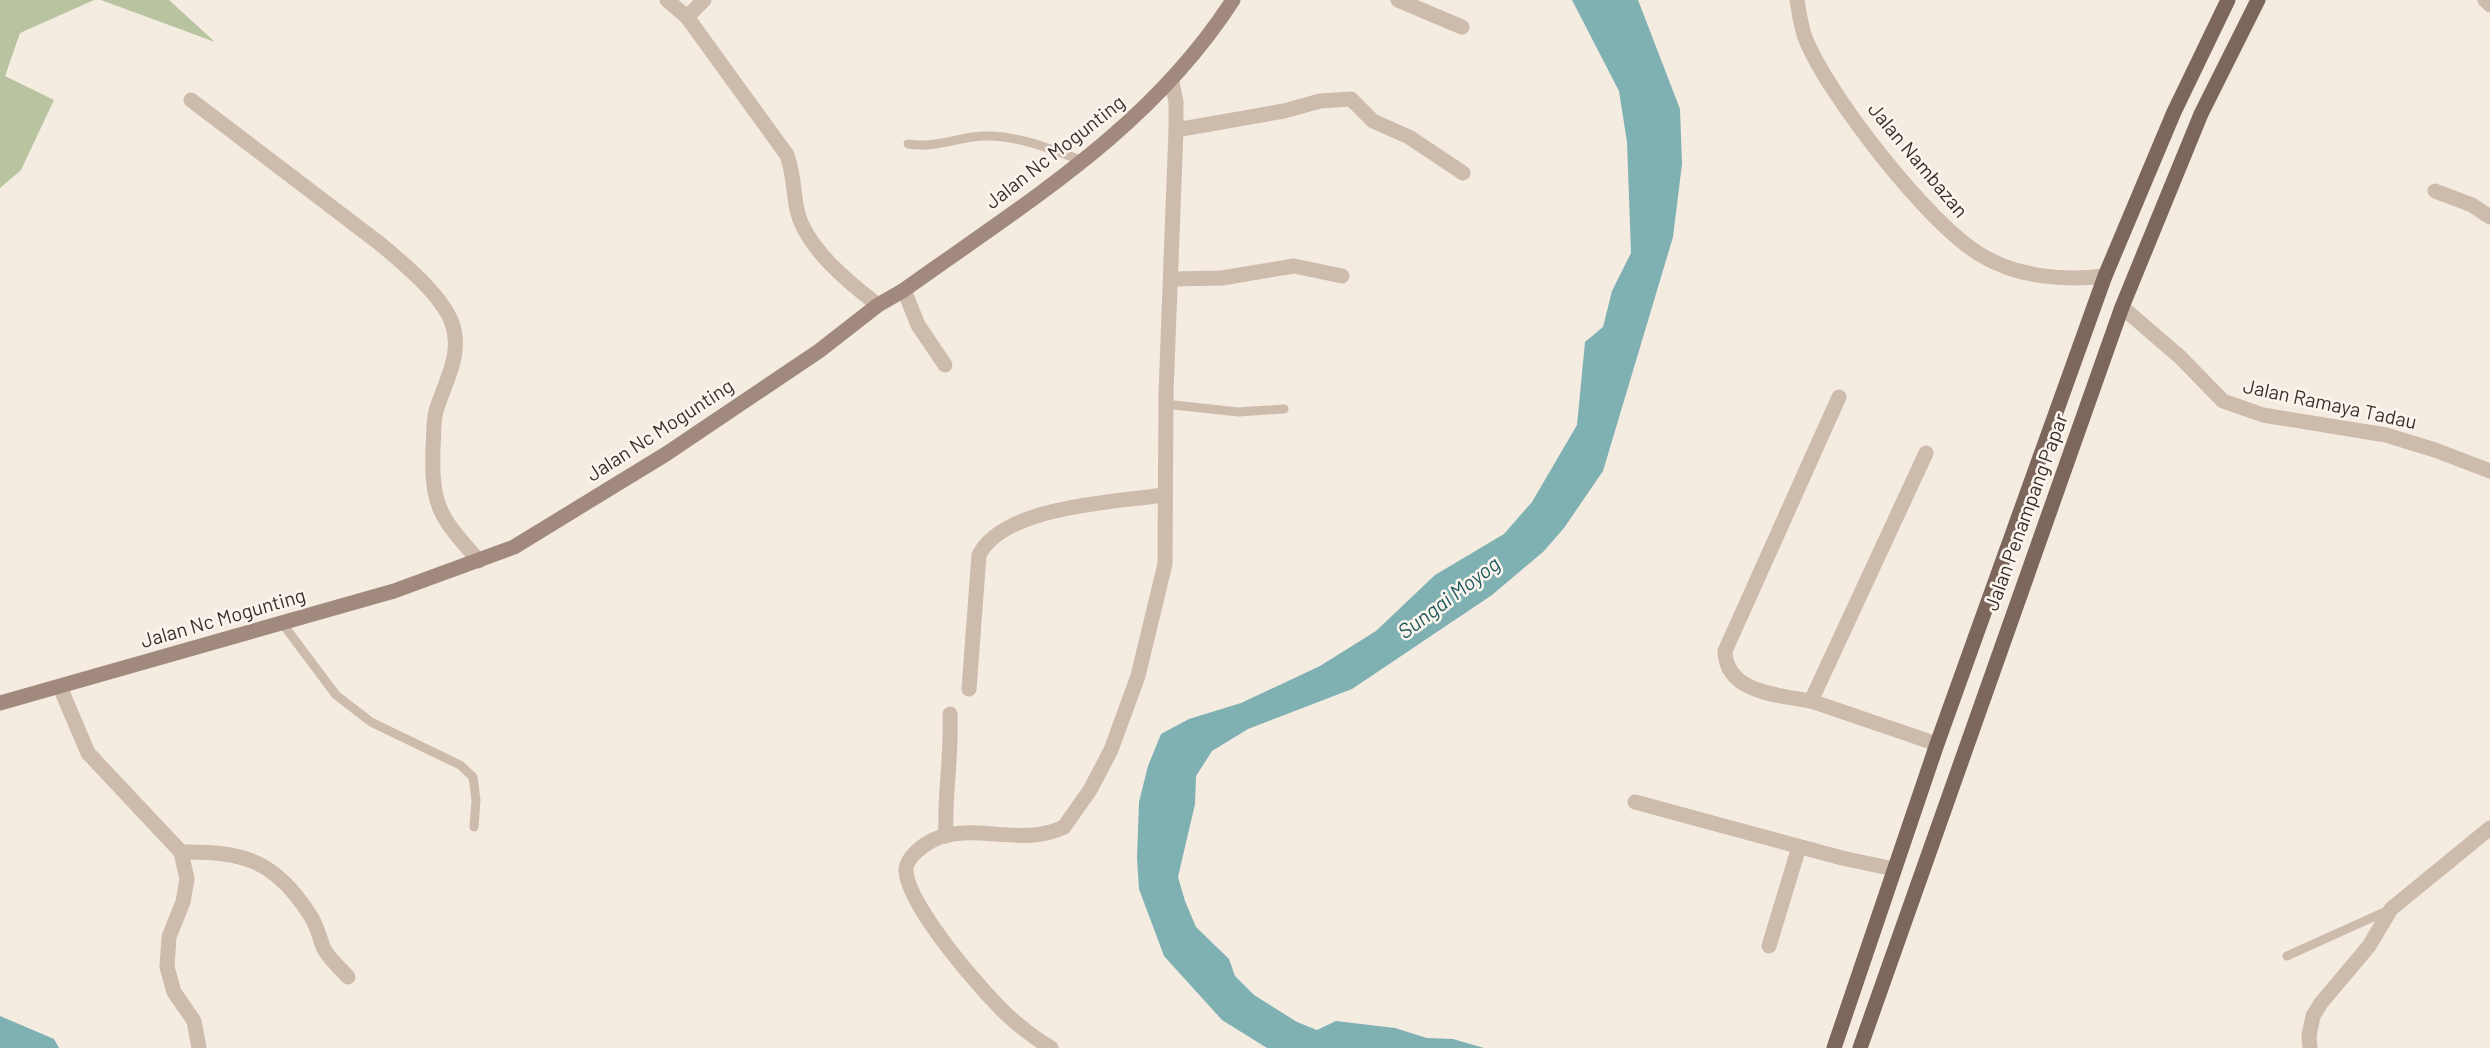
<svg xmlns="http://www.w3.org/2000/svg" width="2490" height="1048" viewBox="0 0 2490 1048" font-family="Barlow,sans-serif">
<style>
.green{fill:#b8c4a0}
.water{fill:#7fb0b2}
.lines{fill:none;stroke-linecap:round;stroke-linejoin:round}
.lane{stroke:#cdbbac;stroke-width:9}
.street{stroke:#cdbbac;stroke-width:15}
.secondary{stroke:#a18a7d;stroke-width:15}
.primary{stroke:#7d675c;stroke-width:15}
.labels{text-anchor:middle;stroke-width:5;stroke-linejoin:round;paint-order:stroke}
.street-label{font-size:20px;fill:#3b302b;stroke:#fbf5ee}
.water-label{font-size:21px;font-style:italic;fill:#1f5a5e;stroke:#fbf5ee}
</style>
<rect width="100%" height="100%" fill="#f4ebe1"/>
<g class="green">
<path d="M 0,0 L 94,0 L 20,33 L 5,76 L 54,100 L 21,170 L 0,188 Z"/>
<path d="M 101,0 L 169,0 L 215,42 Z"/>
</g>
<g class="water">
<path d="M 1572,0 L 1638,0 L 1680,109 L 1682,164 L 1673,237 L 1603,471 L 1564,528 L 1544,551 L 1492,595 L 1352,689 L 1248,729 L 1212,751 L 1196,776 L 1195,804 L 1178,877 L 1185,901 L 1196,927 L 1229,959 L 1235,976 L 1254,995 L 1297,1022 L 1317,1030 L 1336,1021 L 1395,1028 L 1427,1038 L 1453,1039 L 1484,1048 L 1267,1048 L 1222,1020 L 1164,956 L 1139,889 L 1137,858 L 1139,802 L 1148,766 L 1161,734 L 1189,719 L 1241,703 L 1320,666 L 1376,631 L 1435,575 L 1504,534 L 1532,502 L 1577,425 L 1585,342 L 1603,327 L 1612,291 L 1631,253 L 1627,142 L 1619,91 Z"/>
<path d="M 0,1016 L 54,1039 L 59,1048 L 0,1048 Z"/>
</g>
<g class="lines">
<g class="lane">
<path d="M 908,144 C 931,148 951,140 973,137 C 1011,132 1048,148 1083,161"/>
<path d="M 1165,404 L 1238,412 L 1284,409"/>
<path d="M 282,623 L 336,695 L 371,722 L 460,765 L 473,777 L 476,800 L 474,827"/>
<path d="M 2287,956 L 2389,910"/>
</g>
<g class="street">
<path d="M 667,0 L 687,17 L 787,155 C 794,175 793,190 797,210 C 805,247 849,283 878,305"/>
<path d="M 1398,0 L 1462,27"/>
<path d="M 1797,0 C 1799,13 1801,28 1806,40 C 1829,96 1929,225 1981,255 C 2017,277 2064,281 2105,276"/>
<path d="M 2485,0 L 2490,5"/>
<path d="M 687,17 L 704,0"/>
<path d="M 191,100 L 379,243 C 402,262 442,295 452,323 C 463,355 445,381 436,411 C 433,422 434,436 433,448 C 431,508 441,518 479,561"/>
<path d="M 1176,130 L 1284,111 L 1320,101 L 1351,99 L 1373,121 L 1409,137 L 1463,173"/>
<path d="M 2435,191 L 2472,205 L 2490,217"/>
<path d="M 1171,279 L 1222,278 L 1294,266 L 1342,276"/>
<path d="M 904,290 L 918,325 L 945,365"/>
<path d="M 2122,307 L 2180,357 L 2223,401 L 2263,415 L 2386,435 L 2435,450 L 2490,471"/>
<path d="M 1926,453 L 1811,701 L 1937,744"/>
<path d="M 60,687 L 88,753 L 181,852 L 187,879 L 183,902 L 169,937 L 167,967 L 174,992 L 194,1021 L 199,1048"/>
<path d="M 969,689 L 979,555 C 1004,506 1114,502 1164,495"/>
<path d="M 1811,701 C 1778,695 1726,693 1725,651 L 1839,397"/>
<path d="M 1635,802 L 1842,858 L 1894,869"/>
<path d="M 946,836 C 944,795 952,755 950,714"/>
<path d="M 181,852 C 243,851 275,860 310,915 C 317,925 319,937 324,949 C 330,960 340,968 348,977"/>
<path d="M 1769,946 L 1799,847"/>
<path d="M 1051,1048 C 1038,1040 1025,1031 1014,1021 C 987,998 905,904 906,869 C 907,857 923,845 933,840 C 972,821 1021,848 1064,827 L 1090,790 L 1111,750 L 1138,676 L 1165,564 L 1166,393 L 1176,130 L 1176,102 L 1172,82"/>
<path d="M 2310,1048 L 2309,1036 L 2313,1016 L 2321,1003 L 2369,946 L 2391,909 L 2490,828"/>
</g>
<path class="secondary" d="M 0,703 L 394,591 L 514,547 L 666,454 L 819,351 L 878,305 L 904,290 C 1025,203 1150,129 1233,0"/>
<g class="primary">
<path d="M 1834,1048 L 1937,744 L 2105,276 L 2174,112 L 2228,0"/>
<path d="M 1860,1048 L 2122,307 L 2201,114 L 2258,0"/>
</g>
</g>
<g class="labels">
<g class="street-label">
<text transform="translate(1055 152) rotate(-38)" y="7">Jalan Nc Mogunting</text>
<text transform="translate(1918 160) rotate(50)" y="7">Jalan Nambazan</text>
<text transform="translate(2330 404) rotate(12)" y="7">Jalan Ramaya Tadau</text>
<text transform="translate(660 430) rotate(-33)" y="7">Jalan Nc Mogunting</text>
<text transform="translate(2026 512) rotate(-70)" y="7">Jalan Penampang Papar</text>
<text transform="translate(223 618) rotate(-16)" y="7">Jalan Nc Mogunting</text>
</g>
<g class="water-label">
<text transform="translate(1449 598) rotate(-37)" y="7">Sungai Moyog</text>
</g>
</g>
</svg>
